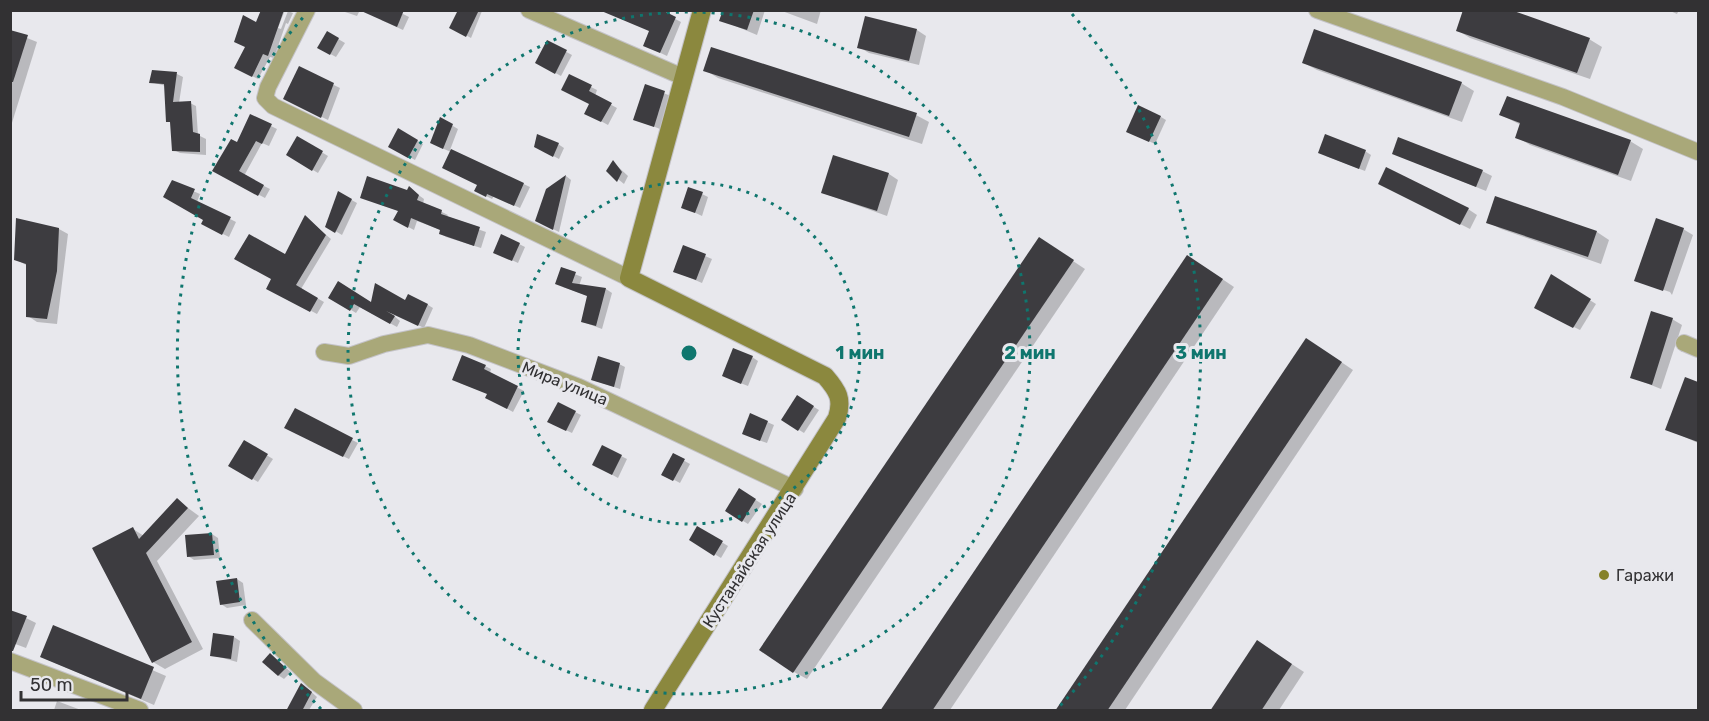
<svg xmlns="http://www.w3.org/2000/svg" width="1709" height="721" viewBox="0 0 1709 721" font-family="Rubik,sans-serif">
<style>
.shadow{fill:#0003}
.building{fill:#3d3c40}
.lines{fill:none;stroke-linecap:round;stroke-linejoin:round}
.street-casing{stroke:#c4c3c8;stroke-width:18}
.secondary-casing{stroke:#c4c3c8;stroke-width:20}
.street{stroke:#a9a879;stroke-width:16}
.secondary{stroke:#8b883e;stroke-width:18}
.ring{fill:none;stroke:#0f766e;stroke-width:3;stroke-dasharray:3 6}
.poi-dot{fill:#858129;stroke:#e8e8ed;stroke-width:2}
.labels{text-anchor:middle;stroke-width:6;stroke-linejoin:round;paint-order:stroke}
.street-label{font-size:16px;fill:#323133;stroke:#e8e8ed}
.poi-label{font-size:16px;fill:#323133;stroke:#e8e8ed;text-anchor:start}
.centre{fill:#0f766e;stroke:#e8e8ed;stroke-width:3}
.ring-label{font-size:18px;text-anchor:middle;font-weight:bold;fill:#0f766e;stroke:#e8e8ed;stroke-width:6;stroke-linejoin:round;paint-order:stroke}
</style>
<rect width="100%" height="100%" fill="#e8e8ed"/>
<g class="shadow">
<path d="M 262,10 L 285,10 L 278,28 L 281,29 L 288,11 L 293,13 L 288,24 L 286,23 L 274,58 L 270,57 L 258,79 L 242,71 L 246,47 Z"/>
<path d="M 339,10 L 360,10 L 357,16 Z"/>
<path d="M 395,10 L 409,17 L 403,30 L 381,20 Z"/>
<path d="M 459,10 L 482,11 L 471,38 L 451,27 Z"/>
<path d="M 658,10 L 681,22 L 667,56 L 650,48 L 651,31 L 610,14 Z"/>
<path d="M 724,10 L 765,10 L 757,35 L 721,20 Z"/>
<path d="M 821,10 L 817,24 L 782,11 L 783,10 Z"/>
<path d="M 1668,10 L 1679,10 L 1677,14 Z"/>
<path d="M 917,30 L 926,36 L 919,65 L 869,53 L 859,47 Z"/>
<path d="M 1457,30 L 1589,39 L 1602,47 L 1590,79 L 1470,38 Z"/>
<path d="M 10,31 L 37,42 L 11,126 L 10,126 Z"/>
<path d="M 328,33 L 345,43 L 336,57 L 319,48 Z"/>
<path d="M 548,42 L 572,55 L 561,76 L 537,63 Z"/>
<path d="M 1304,63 L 1461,83 L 1474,91 L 1462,122 L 1317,70 Z"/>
<path d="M 299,68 L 340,88 L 328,120 L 291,102 Z"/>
<path d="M 705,70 L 916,115 L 929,122 L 922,144 L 718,78 Z"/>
<path d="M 177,74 L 183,77 L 179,103 L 190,103 L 196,106 L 198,135 L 206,139 L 206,155 L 180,153 L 174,150 L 172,123 L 168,121 L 166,86 L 151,82 Z"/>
<path d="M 569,76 L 597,90 L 595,96 L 617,108 L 608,125 L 586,113 L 591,104 Z"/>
<path d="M 645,86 L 671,96 L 660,129 L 635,119 Z"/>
<path d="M 1501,115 L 1630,141 L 1643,149 L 1631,181 L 1530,145 L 1517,137 L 1521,125 Z"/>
<path d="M 1161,117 L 1166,120 L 1155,144 L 1133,134 Z"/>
<path d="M 441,119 L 458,129 L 450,150 L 530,187 L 520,208 L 494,196 L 492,199 L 482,194 L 478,185 L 451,152 L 437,146 Z"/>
<path d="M 271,126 L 277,129 L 269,146 L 262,143 L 244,176 L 270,189 L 265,198 L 214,171 L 237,144 Z"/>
<path d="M 399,130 L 423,144 L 415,160 L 390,146 Z"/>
<path d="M 298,138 L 328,156 L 318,173 L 288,155 Z"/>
<path d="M 558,144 L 564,148 L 559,159 L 542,150 Z"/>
<path d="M 1365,151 L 1371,155 L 1365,171 L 1326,156 Z"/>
<path d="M 1394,154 L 1482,171 L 1492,176 L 1486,191 Z"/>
<path d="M 613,162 L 628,176 L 624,184 L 608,171 Z"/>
<path d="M 889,174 L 898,180 L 887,216 L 823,193 Z"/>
<path d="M 566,176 L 571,180 L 559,232 L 543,224 L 547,190 Z"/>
<path d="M 172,182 L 200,194 L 197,202 L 236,222 L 229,237 L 203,224 L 205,219 Z"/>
<path d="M 409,188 L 424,199 L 423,204 L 442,212 L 448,215 L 446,218 L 486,232 L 481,248 L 446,237 L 440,233 L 441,230 L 417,221 L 414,230 L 395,220 L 399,211 L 361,197 L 408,191 Z"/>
<path d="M 1389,188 L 1468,209 L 1477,215 L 1470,229 Z"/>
<path d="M 339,193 L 357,203 L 342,235 L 327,226 Z"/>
<path d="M 702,194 L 708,197 L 702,216 L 683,207 Z"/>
<path d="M 1496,198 L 1597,232 L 1609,240 L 1601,264 L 1501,229 L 1488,222 Z"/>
<path d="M 306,218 L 331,239 L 301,289 L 324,302 L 317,314 L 268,288 Z"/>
<path d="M 59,229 L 68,234 L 57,324 L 37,322 L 28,316 L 28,266 L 15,259 Z"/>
<path d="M 1683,229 L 1693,235 L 1672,295 L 1670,292 L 1636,281 Z"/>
<path d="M 519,244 L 525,247 L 518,263 L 501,255 Z"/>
<path d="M 684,247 L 712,259 L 702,283 L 681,274 Z"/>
<path d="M 1052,247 L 1085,269 L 807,679 L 794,672 L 761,649 Z"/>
<path d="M 1200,264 L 1234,287 L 950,710 L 882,710 Z"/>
<path d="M 562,269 L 582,277 L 579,286 L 606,289 L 612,293 L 602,329 L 583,322 L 588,296 L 563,287 Z"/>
<path d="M 1551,276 L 1596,304 L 1580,330 L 1542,311 Z"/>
<path d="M 330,297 L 372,304 L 405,302 L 428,305 L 433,308 L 424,328 L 387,310 L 400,321 L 397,327 L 360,307 L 356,313 Z"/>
<path d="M 1672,319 L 1682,325 L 1661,389 L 1631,377 Z"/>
<path d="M 1319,347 L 1353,370 L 1125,710 L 1057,710 Z"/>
<path d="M 752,357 L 758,361 L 748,386 L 730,379 Z"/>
<path d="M 619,364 L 625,367 L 620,389 L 593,380 Z"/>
<path d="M 485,366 L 491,369 L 490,373 L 524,391 L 513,412 L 493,401 L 489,394 L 460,383 Z"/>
<path d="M 1686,379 L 1698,383 L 1698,443 L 1667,429 Z"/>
<path d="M 797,397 L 819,410 L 804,433 L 783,420 Z"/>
<path d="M 295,410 L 358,443 L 349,459 L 292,431 Z"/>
<path d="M 575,412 L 581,415 L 572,433 L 555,425 Z"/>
<path d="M 751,415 L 774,425 L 767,443 L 750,437 Z"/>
<path d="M 245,442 L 273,459 L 258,482 L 230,465 Z"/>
<path d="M 603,447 L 627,459 L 618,478 L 600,468 Z"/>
<path d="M 674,455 L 690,464 L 680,483 L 663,474 Z"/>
<path d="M 740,490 L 762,504 L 748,524 L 727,511 Z"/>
<path d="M 177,500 L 199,516 L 157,561 L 203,649 L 165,669 L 153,662 L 133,529 L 144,536 Z"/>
<path d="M 698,528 L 728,546 L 721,558 L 691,540 Z"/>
<path d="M 212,534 L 218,538 L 220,558 L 194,560 L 188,556 Z"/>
<path d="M 237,579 L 243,583 L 246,605 L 227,608 L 221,604 Z"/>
<path d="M 26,618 L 36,623 L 26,648 L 10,642 Z"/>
<path d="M 53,627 L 166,676 L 154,705 L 41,657 Z"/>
<path d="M 234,637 L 240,641 L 237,662 L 212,655 Z"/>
<path d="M 1270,650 L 1304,672 L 1279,710 L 1212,710 Z"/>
<path d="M 271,655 L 291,672 L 284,679 L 278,675 Z"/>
<path d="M 308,689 L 317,697 L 309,710 L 288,710 Z"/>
<path d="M 57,701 L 81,710 L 54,710 Z"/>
</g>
<g class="building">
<path d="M 261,10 L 284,10 L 268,56 L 263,54 L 252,77 L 234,68 L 245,47 L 234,42 L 243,15 L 256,22 Z"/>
<path d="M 359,10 L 404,10 L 397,27 Z"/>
<path d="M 458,10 L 479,10 L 466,37 L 449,28 Z"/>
<path d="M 599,10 L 662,10 L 676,17 L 660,53 L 643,46 L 649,31 Z"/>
<path d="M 723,10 L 754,10 L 747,30 L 719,21 Z"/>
<path d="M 1463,10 L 1511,10 L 1590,38 L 1577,73 L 1456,31 Z"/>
<path d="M 865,16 L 917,29 L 909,61 L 857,48 Z"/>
<path d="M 1314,29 L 1462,82 L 1449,116 L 1302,63 Z"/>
<path d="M 10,30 L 28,35 L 13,82 L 10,82 Z"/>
<path d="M 327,31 L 339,38 L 330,55 L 317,48 Z"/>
<path d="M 547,40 L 567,50 L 555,74 L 535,63 Z"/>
<path d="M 711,47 L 917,113 L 909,137 L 703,71 Z"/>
<path d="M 299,66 L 334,83 L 321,118 L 283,99 Z"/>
<path d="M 152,70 L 177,72 L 173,102 L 191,101 L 193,132 L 200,134 L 200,152 L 172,151 L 170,122 L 166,122 L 164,84 L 149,83 Z"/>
<path d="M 569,74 L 592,85 L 589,91 L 612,103 L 601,122 L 584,114 L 589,104 L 561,90 Z"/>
<path d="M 645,84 L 665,91 L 654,127 L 633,120 Z"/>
<path d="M 1507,96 L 1631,140 L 1618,175 L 1515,138 L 1520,123 L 1499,115 Z"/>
<path d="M 1138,105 L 1161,116 L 1149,142 L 1126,132 Z"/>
<path d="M 250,114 L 272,124 L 262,144 L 256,141 L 239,171 L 264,185 L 258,196 L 212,171 L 231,139 L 237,142 Z"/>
<path d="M 440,117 L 453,124 L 443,149 L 430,143 Z"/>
<path d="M 398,128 L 418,140 L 408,158 L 388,147 Z"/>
<path d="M 537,134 L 559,143 L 553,157 L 534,147 Z"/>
<path d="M 1325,134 L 1366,150 L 1359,169 L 1318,153 Z"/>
<path d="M 297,136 L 323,151 L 312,171 L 286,155 Z"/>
<path d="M 1398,137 L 1483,170 L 1476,187 L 1392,154 Z"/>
<path d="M 451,149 L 524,183 L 514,206 L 487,194 L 486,197 L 474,191 L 477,185 L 442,168 Z"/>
<path d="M 833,155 L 889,173 L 877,211 L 821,193 Z"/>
<path d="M 613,160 L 622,172 L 617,182 L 606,171 Z"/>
<path d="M 1386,167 L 1469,208 L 1460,225 L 1378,184 Z"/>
<path d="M 566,175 L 553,230 L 535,221 L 546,189 Z"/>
<path d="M 367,176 L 407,190 L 409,186 L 419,195 L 417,200 L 442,210 L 441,214 L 480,227 L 474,246 L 439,234 L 440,230 L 411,218 L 408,228 L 393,220 L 398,211 L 360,198 Z"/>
<path d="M 172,180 L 195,189 L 191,198 L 231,217 L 222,235 L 201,224 L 203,220 L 163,197 Z"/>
<path d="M 688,187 L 703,192 L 695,213 L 681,208 Z"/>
<path d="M 338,191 L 352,199 L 335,233 L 325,227 Z"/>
<path d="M 1495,196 L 1597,231 L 1588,257 L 1486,223 Z"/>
<path d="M 305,215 L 326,235 L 296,285 L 318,298 L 310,312 L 266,289 L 271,279 L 234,259 L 249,234 L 285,254 Z"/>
<path d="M 16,218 L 59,228 L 57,271 L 47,319 L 26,317 L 26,264 L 14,260 Z"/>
<path d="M 1656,218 L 1684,228 L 1663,291 L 1634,281 Z"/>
<path d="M 501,234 L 520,243 L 512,261 L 493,253 Z"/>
<path d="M 1039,237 L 1074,260 L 793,673 L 759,650 Z"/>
<path d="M 683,245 L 706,254 L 696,280 L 673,272 Z"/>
<path d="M 1187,255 L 1223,279 L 932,711 L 880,711 Z"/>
<path d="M 561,267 L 576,272 L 572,283 L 606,288 L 596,326 L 581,322 L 587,296 L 555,284 Z"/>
<path d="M 1551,274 L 1591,299 L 1573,328 L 1534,308 Z"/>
<path d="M 338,281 L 371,302 L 375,283 L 405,300 L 408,294 L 428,304 L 418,326 L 386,311 L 395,316 L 390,324 L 354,304 L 350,311 L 328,298 Z"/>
<path d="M 1651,311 L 1673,318 L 1652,385 L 1630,378 Z"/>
<path d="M 1306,338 L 1342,362 L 1107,711 L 1055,711 Z"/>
<path d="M 733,348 L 753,356 L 741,384 L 722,376 Z"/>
<path d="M 462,355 L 486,365 L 484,369 L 518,386 L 507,409 L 485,398 L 487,394 L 452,380 Z"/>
<path d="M 598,356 L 620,363 L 614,387 L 591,380 Z"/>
<path d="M 1685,377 L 1698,382 L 1698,442 L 1665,430 Z"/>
<path d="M 797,395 L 814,406 L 798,431 L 781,420 Z"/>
<path d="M 558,402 L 576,411 L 566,431 L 547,422 Z"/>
<path d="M 295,408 L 353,438 L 343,457 L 284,428 Z"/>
<path d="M 750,413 L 768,421 L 760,441 L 742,434 Z"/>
<path d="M 244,440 L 268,454 L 252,480 L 228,466 Z"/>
<path d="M 602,445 L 622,455 L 612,475 L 592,465 Z"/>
<path d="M 673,453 L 685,459 L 673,481 L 661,475 Z"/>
<path d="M 739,488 L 756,499 L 742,522 L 725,511 Z"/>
<path d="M 177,498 L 188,508 L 146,553 L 192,642 L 152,663 L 92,548 L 133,527 L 139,539 Z"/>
<path d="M 697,526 L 723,541 L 714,556 L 689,540 Z"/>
<path d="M 212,533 L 214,555 L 187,557 L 185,535 Z"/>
<path d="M 237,578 L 240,602 L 220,605 L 216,581 Z"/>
<path d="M 10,610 L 27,616 L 13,651 L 10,651 Z"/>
<path d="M 53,625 L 154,667 L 141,699 L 40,657 Z"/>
<path d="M 213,633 L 234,636 L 231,659 L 210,656 Z"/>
<path d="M 1257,640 L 1292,664 L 1261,711 L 1210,711 Z"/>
<path d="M 270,653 L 286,668 L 278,676 L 262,662 Z"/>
<path d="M 301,683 L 312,692 L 302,711 L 286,711 Z"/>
</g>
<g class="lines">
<g class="street-casing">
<g id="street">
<path d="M 307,10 L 268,87 L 265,98 L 273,106 L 629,278"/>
<path d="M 529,10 L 683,77"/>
<path d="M 1317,10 L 1563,97 L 1698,152"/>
<path d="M 1684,343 L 1698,349"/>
<path d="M 324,352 L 349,356 L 384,344 L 428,335 L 469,345 L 579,387 L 795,489"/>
<path d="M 252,620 L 314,681 L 354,710"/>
<path d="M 10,661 L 140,710"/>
</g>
</g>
<g class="secondary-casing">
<path id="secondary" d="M 653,710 L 837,418 C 843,399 838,391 825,376 L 629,278 L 702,10"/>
</g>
<use href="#street" class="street"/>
<use href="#secondary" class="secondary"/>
</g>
<g class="ring">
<circle cx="689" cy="353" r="171"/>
<circle cx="689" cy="353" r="341"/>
<path d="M321 709A512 512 0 0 1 306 14M1072 14A512 512 0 0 1 1057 709"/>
</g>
<circle class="poi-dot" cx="1604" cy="575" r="6"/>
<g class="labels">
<g class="street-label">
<text transform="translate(565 383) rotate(22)" y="6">Мира улица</text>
<text transform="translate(749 560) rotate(-57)" y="6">Кустанайская улица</text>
</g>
<g class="poi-label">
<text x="1616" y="581">Гаражи</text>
</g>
</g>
<circle cx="689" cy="353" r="9" class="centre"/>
<g class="ring-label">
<text x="860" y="359">1 мин</text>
<text x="1030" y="359">2 мин</text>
<text x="1201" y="359">3 мин</text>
</g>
<rect width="1709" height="721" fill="none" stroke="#323133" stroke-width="24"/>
<path d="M21 691v9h106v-9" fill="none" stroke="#323133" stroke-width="3"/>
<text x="30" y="691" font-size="18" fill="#323133" stroke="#e8e8ed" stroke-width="4.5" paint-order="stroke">50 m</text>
</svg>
